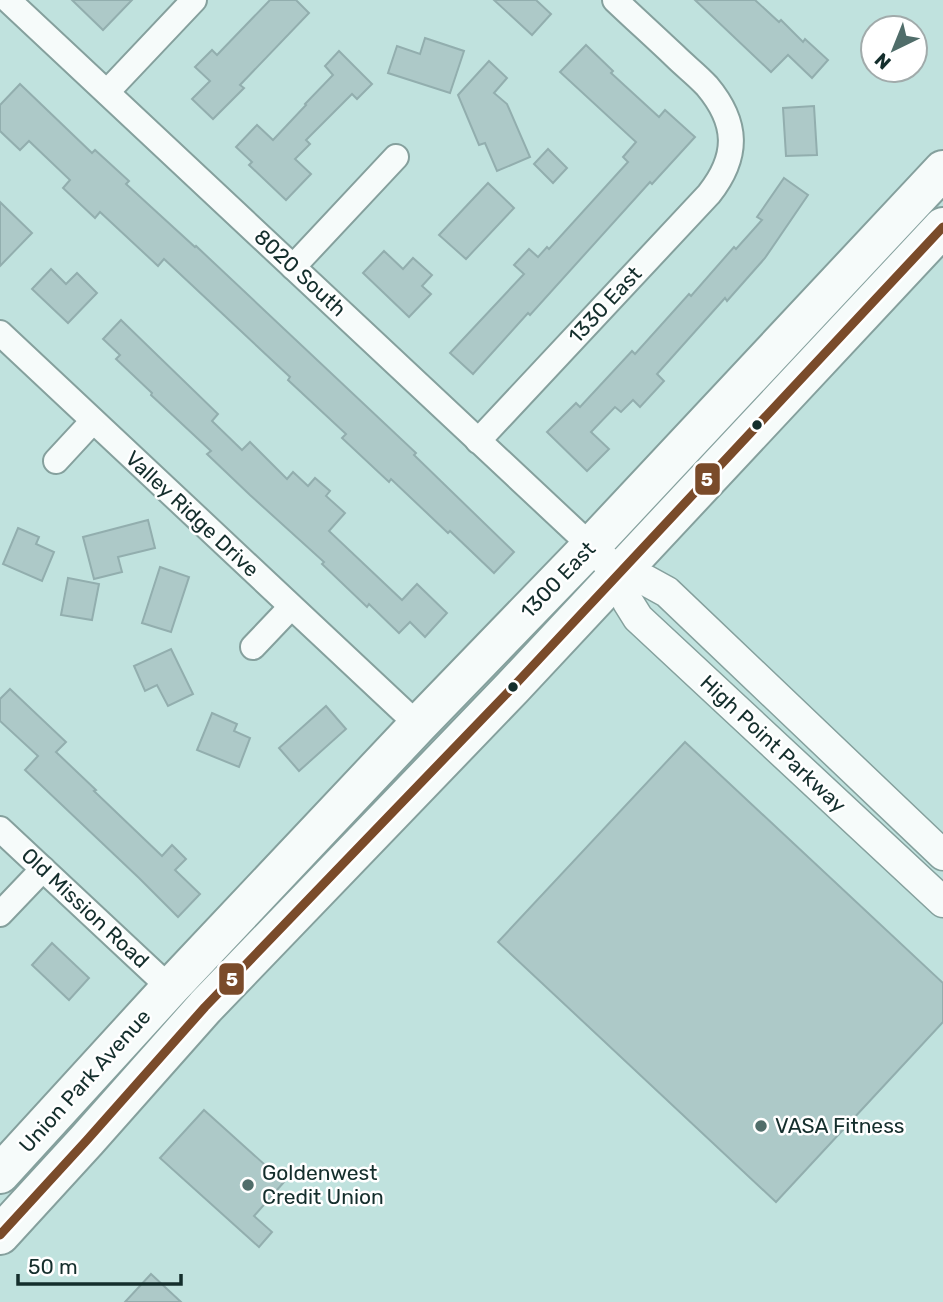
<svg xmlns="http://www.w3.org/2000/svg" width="943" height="1302" viewBox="0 0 943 1302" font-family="Rubik,sans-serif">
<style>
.building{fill:#adc9c8;stroke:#92aeae;stroke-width:2}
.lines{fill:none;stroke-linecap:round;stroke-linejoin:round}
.minor-casing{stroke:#85a09d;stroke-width:28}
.tertiary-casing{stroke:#85a09d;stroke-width:33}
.primary-casing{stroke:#85a09d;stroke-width:42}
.minor{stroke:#f6fbfa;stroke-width:24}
.tertiary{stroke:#f6fbfa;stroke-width:30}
.primary{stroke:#f6fbfa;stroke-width:38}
.bus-1-casing{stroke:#fff;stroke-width:14}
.bus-1{stroke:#7a4b2a;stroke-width:9}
.bus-dot{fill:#142e2c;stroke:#fff;stroke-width:2.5}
.poi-dot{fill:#506d6a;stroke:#fff;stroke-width:2.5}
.labels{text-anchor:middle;stroke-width:5;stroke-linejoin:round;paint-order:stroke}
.street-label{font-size:21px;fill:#142e2c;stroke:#fff}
.poi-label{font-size:21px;fill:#142e2c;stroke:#fff;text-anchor:start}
.line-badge{stroke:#fff;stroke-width:2.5}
.badge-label{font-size:19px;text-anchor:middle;font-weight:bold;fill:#fff}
</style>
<rect width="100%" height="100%" fill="#c0e2de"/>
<g class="building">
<path d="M 72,0 L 132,0 L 103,30 Z"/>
<path d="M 270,0 L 296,0 L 309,13 L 240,85 L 244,88 L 213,119 L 192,99 L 210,81 L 195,67 L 212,50 L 217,55 Z"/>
<path d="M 494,0 L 536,0 L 551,14 L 532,35 Z"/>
<path d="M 695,0 L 755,0 L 779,22 L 781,20 L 803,42 L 805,39 L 828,60 L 812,78 L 788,55 L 771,72 Z"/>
<path d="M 425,38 L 464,51 L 450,93 L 388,73 L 397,46 L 420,54 Z"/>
<path d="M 586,45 L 613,71 L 611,73 L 659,117 L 665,110 L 695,137 L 652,184 L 650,182 L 530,315 L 528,313 L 473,374 L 450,353 L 524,274 L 514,265 L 529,249 L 538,257 L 547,247 L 549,249 L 628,162 L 623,157 L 636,142 L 560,72 Z"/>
<path d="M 339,51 L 372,84 L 357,99 L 352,94 L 306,140 L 310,144 L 295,159 L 311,174 L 286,200 L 249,165 L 252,162 L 236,147 L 257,125 L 273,140 L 306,105 L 305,104 L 333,75 L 325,66 Z"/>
<path d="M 489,61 L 507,78 L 494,93 L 507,104 L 530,157 L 497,171 L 485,143 L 479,145 L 458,95 Z"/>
<path d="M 20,84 L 92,153 L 95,150 L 129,181 L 126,184 L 195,247 L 196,246 L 416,453 L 414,455 L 514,552 L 494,573 L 450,531 L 448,533 L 391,479 L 389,482 L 342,438 L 346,434 L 288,380 L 290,377 L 164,259 L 158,266 L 100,212 L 95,218 L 63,188 L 70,180 L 29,141 L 20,150 L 0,131 L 0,105 Z"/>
<path d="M 814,106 L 817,155 L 786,156 L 783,108 Z"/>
<path d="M 548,149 L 567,168 L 553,183 L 534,164 Z"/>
<path d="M 784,178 L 808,195 L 765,258 L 727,301 L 725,298 L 657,374 L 664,381 L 640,407 L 633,400 L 621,412 L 615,407 L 591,432 L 609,449 L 587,471 L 547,432 L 576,403 L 580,407 L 632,351 L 635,354 L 689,294 L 691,296 L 734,247 L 736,249 L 762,220 L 757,217 Z"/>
<path d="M 488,183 L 514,208 L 466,259 L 439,235 Z"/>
<path d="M 0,202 L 32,233 L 0,266 Z"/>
<path d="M 384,251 L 403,269 L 413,258 L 432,275 L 422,286 L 431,294 L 409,317 L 363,273 Z"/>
<path d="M 51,269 L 66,284 L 77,273 L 97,293 L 68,323 L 32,289 Z"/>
<path d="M 121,320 L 218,414 L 212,421 L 242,450 L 250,442 L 287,479 L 293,472 L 308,486 L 315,478 L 330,491 L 326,496 L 345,513 L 329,531 L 402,600 L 417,584 L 447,613 L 425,637 L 410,622 L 399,633 L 369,604 L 367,607 L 322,564 L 324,562 L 250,495 L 207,454 L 211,451 L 151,395 L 152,393 L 116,359 L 120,355 L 103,339 Z"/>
<path d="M 148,520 L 155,548 L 118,557 L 122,572 L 94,579 L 83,537 Z"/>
<path d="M 18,528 L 39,537 L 36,544 L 54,552 L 42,581 L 3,564 Z"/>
<path d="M 160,567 L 189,577 L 171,632 L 142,623 Z"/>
<path d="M 68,578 L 99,584 L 92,620 L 61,615 Z"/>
<path d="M 171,649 L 193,694 L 168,706 L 157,685 L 145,691 L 134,666 Z"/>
<path d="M 10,689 L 66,742 L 56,752 L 96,790 L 94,791 L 162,856 L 172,845 L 186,859 L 175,870 L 200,894 L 178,917 L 139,878 L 25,770 L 38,756 L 0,721 L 0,699 Z"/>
<path d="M 326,706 L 346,729 L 299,771 L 279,748 Z"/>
<path d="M 212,713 L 237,724 L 234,731 L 250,738 L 239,767 L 197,750 Z"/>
<path d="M 685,742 L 943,983 L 943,1022 L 776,1202 L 498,942 Z"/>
<path d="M 52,943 L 89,978 L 69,1000 L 32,965 Z"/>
<path d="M 204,1110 L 284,1182 L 254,1216 L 272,1232 L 259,1247 L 160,1158 Z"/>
<path d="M 151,1274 L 181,1302 L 125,1302 Z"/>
</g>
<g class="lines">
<g class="minor-casing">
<g id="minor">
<path d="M 8,0 L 591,546"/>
<path d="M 107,92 L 194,0"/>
<path d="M 293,267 L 396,157"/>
<path d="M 0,333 L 418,725"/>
<path d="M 478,441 L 709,194 C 739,156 738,123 707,86 C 697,75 685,66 675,56 C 655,37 635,19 615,0"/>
<path d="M 56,461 L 93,421"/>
<path d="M 253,647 L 291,607"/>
<path d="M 0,829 L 170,988"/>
<path d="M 0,914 L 43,869"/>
</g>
</g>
<g class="tertiary-casing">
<g id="tertiary">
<path d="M 606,561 L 619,575 L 628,602 L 638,618 L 943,902"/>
<path d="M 619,575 L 647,581 L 667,592 L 943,855"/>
</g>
</g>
<g class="primary-casing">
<g id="primary">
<path d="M 0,1174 L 170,988 L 418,725 L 591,546 L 943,170"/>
<path d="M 0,1235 L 87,1140 L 205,1007 L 512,688 L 943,227"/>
</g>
</g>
<use href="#minor" class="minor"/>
<use href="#tertiary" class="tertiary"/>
<use href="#primary" class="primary"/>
<g class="bus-1-casing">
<path id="bus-1" d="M 0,1235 L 87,1140 L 205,1007 L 512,688 L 943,227"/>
</g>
<use href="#bus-1" class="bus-1"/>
</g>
<g class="bus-dot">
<circle cx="757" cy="425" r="6"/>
<circle cx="513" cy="687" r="6"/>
</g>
<g class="poi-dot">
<circle cx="761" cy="1126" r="7"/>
<circle cx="248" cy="1185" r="7"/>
</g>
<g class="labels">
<g class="street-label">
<text transform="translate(300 273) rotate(43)" y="7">8020 South</text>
<text transform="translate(605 305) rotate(-47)" y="7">1330 East</text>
<text transform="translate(192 514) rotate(43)" y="7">Valley Ridge Drive</text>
<text transform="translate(558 580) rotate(-46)" y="7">1300 East</text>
<text transform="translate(773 744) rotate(43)" y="7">High Point Parkway</text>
<text transform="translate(85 908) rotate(43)" y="7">Old Mission Road</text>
<text transform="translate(85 1081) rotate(-48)" y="7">Union Park Avenue</text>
</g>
<g class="poi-label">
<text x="775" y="1133">VASA Fitness</text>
<text x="262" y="1180">Goldenwest<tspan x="262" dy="24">Credit Union</tspan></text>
</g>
</g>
<g class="line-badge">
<rect x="694" y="462" width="27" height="34" rx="7" fill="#7a4b2a"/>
<rect x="218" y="962" width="27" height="34" rx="7" fill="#7a4b2a"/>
</g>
<g class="badge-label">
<text x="707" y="486">5</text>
<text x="232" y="986">5</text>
</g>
<g transform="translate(894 49) rotate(223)"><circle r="33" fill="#ffffff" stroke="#a1abab" stroke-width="2"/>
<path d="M0-5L12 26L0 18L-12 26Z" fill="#506d6a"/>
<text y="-10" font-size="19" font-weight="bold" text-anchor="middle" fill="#142e2c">N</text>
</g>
<path d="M18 1274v10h163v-10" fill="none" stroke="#142e2c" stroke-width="3.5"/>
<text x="28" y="1274" font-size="21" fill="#142e2c" stroke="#ffffff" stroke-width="5" paint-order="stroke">50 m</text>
</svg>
